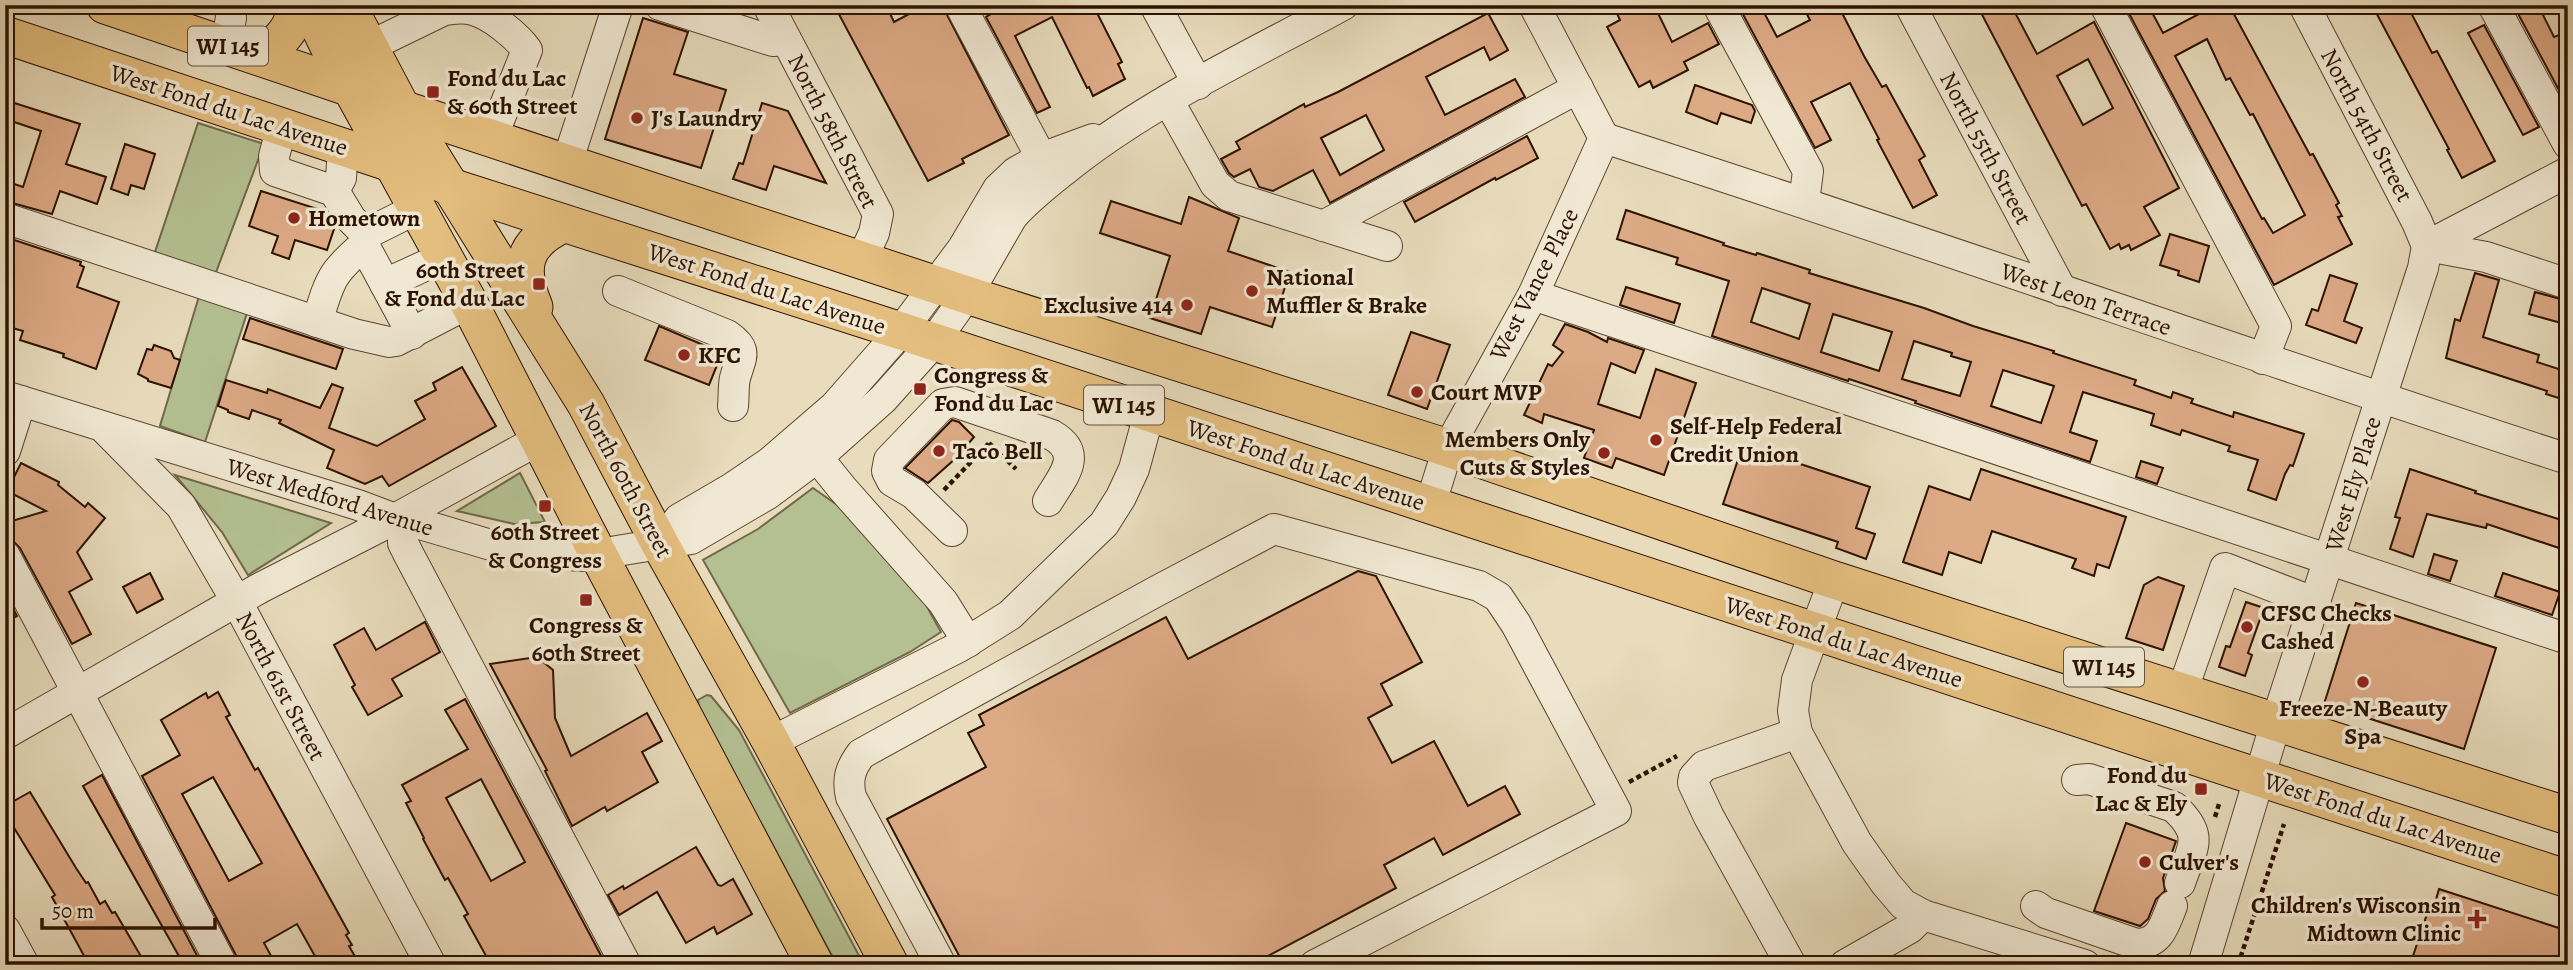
<svg xmlns="http://www.w3.org/2000/svg" width="2573" height="970" viewBox="0 0 2573 970" font-family="Alegreya,serif">
<style>
.green{fill:#b4c092;stroke:#706949;stroke-width:2}
.building{fill:#ddaa86;stroke:#2c1200;stroke-width:2;fill-rule:evenodd}
.lines{fill:none;stroke-linecap:round;stroke-linejoin:round}
.minor-casing{stroke:#5b442f;stroke-width:32}
.major-casing{stroke:#2c1200;stroke-width:39}
.path{stroke:#2c1200;stroke-width:4.5;stroke-dasharray:5 3.5;stroke-linecap:butt}
.minor{stroke:#f0e8d3;stroke-width:30}
.major{stroke:#e4be7e;stroke-width:37}
.poi-dot{fill:#8f2418;stroke:#f0e8d3;stroke-width:2.5}
.labels{text-anchor:middle;stroke-width:7;stroke-linejoin:round;paint-order:stroke}
.shield{fill:#f0e8d3;stroke:#67523f;stroke-width:2}
.shield-label{font-size:23px;font-weight:bold;fill:#2c1200}
.poi-label{font-size:24px;font-weight:bold;fill:#2c1200;stroke:#f0e8d3;text-anchor:start}
.street-label{font-size:24px;fill:#2c1200;stroke:#f0e8d3}
</style>
<rect width="100%" height="100%" fill="#e8dcbc"/>
<filter id="stains"><feTurbulence type="fractalNoise" baseFrequency=".00286" numOctaves="4"/><feColorMatrix values="0 0 0 0 .2 0 0 0 0 .09 0 0 0 0 .02 0 0 0 .5 -.17"/></filter>
<radialGradient id="worn" r=".72"><stop offset=".6" stop-color="#630" stop-opacity="0"/><stop offset="1" stop-color="#630" stop-opacity=".3"/></radialGradient>
<g class="green">
<path d="M 198,123 L 264,144 L 215,275 L 249,307 L 205,442 L 160,426 L 206,273 L 154,255 Z"/>
<path d="M 520,473 L 545,522 L 514,524 L 457,511 Z"/>
<path d="M 175,475 L 331,523 L 248,575 L 222,532 Z"/>
<path d="M 813,488 L 840,507 L 926,605 L 941,632 L 910,652 L 790,713 L 703,560 L 758,529 Z"/>
<path d="M 707,695 L 711,696 L 739,730 L 864,965 L 837,965 L 699,707 L 698,700 Z"/>
</g>
<g class="building">
<path d="M 834,5 L 886,5 L 894,22 L 926,5 L 942,5 L 1009,135 L 962,159 L 964,163 L 928,181 Z"/>
<path d="M 1007,5 L 1093,5 L 1122,62 L 1118,64 L 1125,79 L 1093,96 L 1089,87 L 1087,88 L 1052,17 L 1015,36 L 1050,107 L 1037,113 L 986,17 Z"/>
<path d="M 1613,5 L 1654,5 L 1672,42 L 1708,23 L 1719,44 L 1684,62 L 1688,70 L 1653,88 L 1650,81 L 1639,87 L 1607,27 L 1620,20 Z"/>
<path d="M 1743,5 L 1760,5 L 1777,37 L 1810,20 L 1802,5 L 1838,5 L 1864,56 L 1882,87 L 1886,85 L 1925,156 L 1919,160 L 1937,195 L 1913,208 L 1877,140 L 1879,139 L 1850,83 L 1811,102 L 1831,140 L 1815,148 L 1739,7 Z"/>
<path d="M 1977,5 L 2011,5 L 2037,54 L 2094,22 L 2179,188 L 2144,207 L 2160,235 L 2131,250 L 2129,245 L 2121,249 L 2119,244 L 2110,249 L 2086,204 L 2082,206 ZM 2088,59 L 2113,108 L 2083,125 L 2057,76 Z"/>
<path d="M 2148,5 L 2163,33 L 2216,5 L 2229,5 L 2310,155 L 2313,154 L 2339,203 L 2336,205 L 2342,216 L 2338,217 L 2352,244 L 2274,285 L 2125,6 ZM 2207,39 L 2226,80 L 2230,78 L 2250,115 L 2253,114 L 2305,215 L 2273,233 L 2264,218 L 2262,219 L 2175,56 Z"/>
<path d="M 2372,5 L 2407,5 L 2432,53 L 2437,51 L 2495,161 L 2462,178 L 2447,150 L 2449,149 Z"/>
<path d="M 2520,5 L 2538,5 L 2554,37 L 2559,35 L 2568,51 L 2568,107 L 2515,8 Z"/>
<path d="M 1488,13 L 1508,50 L 1490,60 L 1484,47 L 1426,77 L 1445,115 L 1515,79 L 1525,97 L 1330,203 L 1313,170 L 1273,191 L 1259,187 L 1250,169 L 1234,177 L 1229,173 L 1221,159 L 1240,149 L 1236,142 L 1304,104 L 1305,107 L 1338,92 ZM 1366,115 L 1384,150 L 1340,175 L 1321,138 Z"/>
<path d="M 643,18 L 688,32 L 674,74 L 726,90 L 701,168 L 605,139 Z"/>
<path d="M 2484,25 L 2539,127 L 2523,135 L 2468,33 Z"/>
<path d="M 1695,85 L 1752,105 L 1755,111 L 1751,123 L 1721,113 L 1717,124 L 1686,112 Z"/>
<path d="M 5,100 L 80,124 L 66,164 L 106,177 L 97,204 L 60,191 L 52,214 L 5,201 L 5,181 L 23,187 L 41,131 L 5,119 Z"/>
<path d="M 762,103 L 788,111 L 826,183 L 774,166 L 766,190 L 733,179 L 739,163 L 743,164 Z"/>
<path d="M 1527,136 L 1538,158 L 1496,180 L 1495,178 L 1415,222 L 1404,202 Z"/>
<path d="M 125,144 L 155,154 L 144,189 L 131,185 L 128,195 L 111,189 Z"/>
<path d="M 261,191 L 327,212 L 335,226 L 327,250 L 295,240 L 289,259 L 272,253 L 278,236 L 249,226 Z"/>
<path d="M 1189,197 L 1239,218 L 1228,251 L 1290,272 L 1272,327 L 1210,307 L 1201,334 L 1150,318 L 1170,256 L 1100,233 L 1111,201 L 1181,224 Z"/>
<path d="M 1626,210 L 1724,243 L 1723,245 L 1756,255 L 1757,253 L 1810,270 L 1809,273 L 1924,308 L 1973,326 L 2054,351 L 2053,353 L 2136,380 L 2134,385 L 2171,398 L 2173,392 L 2193,399 L 2191,403 L 2233,417 L 2234,412 L 2304,434 L 2293,466 L 2290,465 L 2285,474 L 2276,500 L 2248,490 L 2258,460 L 2228,451 L 2230,446 L 2182,430 L 2180,435 L 2151,425 L 2154,414 L 2083,392 L 2070,432 L 2097,441 L 2090,462 L 1915,403 L 1916,401 L 1849,379 L 1848,381 L 1712,336 L 1729,281 L 1676,264 L 1678,258 L 1617,239 ZM 1762,288 L 1810,304 L 1799,339 L 1751,322 ZM 1833,314 L 1892,332 L 1879,371 L 1821,352 ZM 1914,341 L 1952,353 L 1951,356 L 1971,362 L 1960,396 L 1902,379 ZM 2003,370 L 2054,386 L 2041,423 L 1991,406 Z"/>
<path d="M 2170,234 L 2209,246 L 2199,282 L 2178,275 L 2179,271 L 2160,265 Z"/>
<path d="M 5,237 L 81,262 L 80,265 L 84,267 L 77,287 L 119,302 L 96,369 L 63,357 L 64,354 L 20,340 L 23,331 L 5,326 Z"/>
<path d="M 2475,273 L 2499,280 L 2483,337 L 2539,355 L 2537,362 L 2568,372 L 2568,401 L 2546,394 L 2547,391 L 2446,358 L 2455,319 L 2460,321 Z"/>
<path d="M 2330,275 L 2357,284 L 2344,321 L 2362,328 L 2356,343 L 2306,325 L 2312,309 L 2318,311 Z"/>
<path d="M 1626,287 L 1680,304 L 1674,323 L 1620,305 Z"/>
<path d="M 2535,292 L 2568,301 L 2568,325 L 2529,314 Z"/>
<path d="M 250,318 L 343,349 L 336,369 L 243,339 Z"/>
<path d="M 1565,324 L 1588,332 L 1607,342 L 1608,338 L 1644,350 L 1635,373 L 1611,363 L 1598,404 L 1640,418 L 1656,369 L 1696,383 L 1664,475 L 1616,458 L 1612,468 L 1584,458 L 1594,430 L 1544,414 L 1542,423 L 1524,415 L 1548,364 L 1552,366 L 1563,352 L 1553,345 Z"/>
<path d="M 659,326 L 722,353 L 709,385 L 645,360 Z"/>
<path d="M 1411,332 L 1450,345 L 1427,409 L 1388,395 Z"/>
<path d="M 154,345 L 171,351 L 174,358 L 180,360 L 171,388 L 148,381 L 148,379 L 138,374 L 147,349 L 152,350 Z"/>
<path d="M 462,367 L 496,426 L 389,486 L 382,476 L 365,484 L 327,468 L 334,450 L 279,423 L 281,420 L 252,410 L 249,419 L 228,412 L 228,410 L 218,406 L 226,380 L 267,393 L 268,389 L 320,408 L 332,384 L 343,388 L 329,428 L 377,446 L 425,419 L 415,401 L 436,390 L 433,383 Z"/>
<path d="M 952,420 L 959,422 L 974,437 L 956,458 L 928,483 L 905,468 Z"/>
<path d="M 1743,445 L 1870,487 L 1856,528 L 1875,534 L 1866,559 L 1836,548 L 1838,542 L 1723,504 Z"/>
<path d="M 2141,461 L 2163,468 L 2157,484 L 2136,477 Z"/>
<path d="M 21,463 L 59,482 L 58,485 L 85,507 L 88,503 L 105,518 L 77,552 L 92,579 L 69,592 L 91,634 L 72,644 L 20,548 L 13,541 L 5,526 L 5,523 L 46,511 L 7,491 Z"/>
<path d="M 1981,469 L 2126,517 L 2109,568 L 2097,564 L 2094,576 L 2072,568 L 2076,559 L 1992,531 L 1981,563 L 1949,552 L 1942,575 L 1903,562 L 1929,486 L 1970,500 Z"/>
<path d="M 2410,469 L 2476,491 L 2475,493 L 2568,522 L 2568,551 L 2487,524 L 2486,528 L 2427,514 L 2413,557 L 2390,549 L 2400,518 L 2395,517 Z"/>
<path d="M 2434,554 L 2457,561 L 2450,581 L 2428,574 Z"/>
<path d="M 1358,571 L 1376,576 L 1422,662 L 1381,684 L 1392,705 L 1368,718 L 1392,763 L 1434,741 L 1468,806 L 1505,786 L 1520,814 L 1443,855 L 1434,838 L 1384,865 L 1396,888 L 1251,965 L 964,965 L 887,819 L 986,767 L 968,733 L 984,725 L 979,715 L 1166,617 L 1188,659 Z"/>
<path d="M 150,573 L 163,599 L 137,613 L 123,587 Z"/>
<path d="M 2503,573 L 2560,592 L 2552,615 L 2495,596 Z"/>
<path d="M 2158,577 L 2184,586 L 2163,650 L 2126,638 L 2144,585 Z"/>
<path d="M 8,599 L 17,616 L 5,622 L 5,601 Z"/>
<path d="M 2246,602 L 2264,608 L 2248,653 L 2252,655 L 2245,676 L 2219,667 L 2226,646 L 2230,647 Z"/>
<path d="M 2356,603 L 2496,648 L 2464,749 L 2324,704 Z"/>
<path d="M 425,622 L 440,652 L 392,679 L 402,696 L 368,715 L 352,687 L 355,685 L 334,645 L 364,628 L 376,650 Z"/>
<path d="M 537,657 L 553,670 L 555,718 L 571,756 L 647,713 L 662,741 L 642,752 L 658,782 L 607,811 L 605,807 L 572,826 L 545,771 L 547,770 L 490,664 Z"/>
<path d="M 218,692 L 230,715 L 226,717 L 255,770 L 258,768 L 349,933 L 346,935 L 352,945 L 349,946 L 360,965 L 320,965 L 297,924 L 264,943 L 276,965 L 239,965 L 237,957 L 142,776 L 180,755 L 161,720 L 206,693 L 208,698 ZM 213,777 L 262,863 L 229,881 L 182,794 Z"/>
<path d="M 465,699 L 606,965 L 491,965 L 464,916 L 468,914 L 448,878 L 445,880 L 423,839 L 424,838 L 406,803 L 411,801 L 402,785 L 468,749 L 445,710 ZM 481,779 L 525,862 L 491,881 L 446,798 Z"/>
<path d="M 102,775 L 202,965 L 184,965 L 83,786 Z"/>
<path d="M 30,792 L 76,868 L 86,883 L 88,882 L 100,904 L 105,901 L 112,913 L 115,912 L 146,965 L 89,965 L 52,897 L 55,895 L 5,813 L 5,806 Z"/>
<path d="M 2126,823 L 2176,841 L 2163,878 L 2165,891 L 2156,899 L 2148,919 L 2140,926 L 2094,911 Z"/>
<path d="M 696,847 L 718,885 L 721,886 L 733,879 L 752,914 L 717,934 L 714,927 L 686,943 L 657,892 L 619,915 L 608,895 L 623,886 L 624,889 Z"/>
<path d="M 2439,889 L 2568,931 L 2568,965 L 2410,965 L 2430,905 L 2434,906 Z"/>
</g>
<g class="lines">
<g class="minor-casing">
<g id="minor">
<path d="M 660,5 L 773,41 L 786,40"/>
<path d="M 768,5 L 878,214 L 874,233 L 862,259"/>
<path d="M 960,5 L 1051,176"/>
<path d="M 1155,5 L 1198,84"/>
<path d="M 1534,5 L 1604,138"/>
<path d="M 1718,5 L 1808,171 L 1804,202"/>
<path d="M 1910,5 L 2062,291"/>
<path d="M 2105,5 L 2276,326 L 2263,359"/>
<path d="M 2493,5 L 2568,144"/>
<path d="M 226,46 L 231,18 L 230,5"/>
<path d="M 368,47 L 444,10 C 453,9 463,7 473,10 C 491,15 516,35 527,50 L 492,138"/>
<path d="M 1168,100 L 1215,184 L 1229,196 L 1387,246"/>
<path d="M 282,127 L 274,156 L 275,171 L 334,191 L 341,178 L 343,148"/>
<path d="M 1604,138 C 1927,241 2246,355 2568,459"/>
<path d="M 567,163 L 618,5"/>
<path d="M 334,191 L 351,219 L 366,234"/>
<path d="M 5,218 L 354,334 L 389,342 L 396,341 L 469,303"/>
<path d="M 1323,226 L 1578,88"/>
<path d="M 2427,246 L 2568,172"/>
<path d="M 2427,246 L 2486,257 L 2568,284"/>
<path d="M 385,284 L 444,257"/>
<path d="M 618,291 L 727,335 C 749,350 741,356 735,378 C 733,387 734,397 733,406"/>
<path d="M 1533,295 L 2568,639"/>
<path d="M 317,322 C 330,280 330,274 364,245"/>
<path d="M 412,334 L 364,245 L 366,234 L 418,208"/>
<path d="M 5,396 L 358,505 L 395,519 L 403,519 L 518,553 L 586,556 L 691,539 L 768,494 L 819,456 L 883,399 L 933,343 L 967,295 L 1012,217 C 1029,197 1051,181 1072,164 C 1154,100 1251,55 1343,5"/>
<path d="M 106,430 L 181,506 L 237,602 L 431,965"/>
<path d="M 805,442 L 842,488 L 943,602 L 968,642"/>
<path d="M 5,451 L 21,401"/>
<path d="M 1430,506 L 1448,448 L 1533,295 L 1604,138"/>
<path d="M 403,519 L 403,543 L 409,555 L 626,965"/>
<path d="M 952,531 L 914,494 L 892,481 L 887,471 L 889,460 L 943,404 L 955,402 L 1052,435 C 1085,454 1062,477 1048,501"/>
<path d="M 660,544 L 679,519 L 732,488 L 769,463 L 835,406 L 901,331 L 963,248 L 998,189 L 1016,172 L 1041,158 L 1093,139"/>
<path d="M 5,556 L 222,965"/>
<path d="M 1834,580 L 1797,680 L 1793,711 L 1797,733 L 1857,843 L 1886,884 L 1903,904 L 1923,915 L 2085,965"/>
<path d="M 2182,692 L 2225,568 L 2316,603"/>
<path d="M 5,734 L 260,588 L 395,519 L 540,439"/>
<path d="M 771,742 L 959,647 L 1010,615 L 1104,524 L 1121,497 L 1134,469 L 1149,414"/>
<path d="M 2077,780 L 2089,779 L 2174,807 C 2206,837 2192,847 2180,883"/>
<path d="M 2036,906 L 2046,913 L 2136,944 C 2160,944 2164,926 2172,906"/>
<path d="M 5,930 L 24,965"/>
<path d="M 941,965 L 851,797 C 847,779 850,769 861,754 L 1155,592 L 1274,529 L 1479,586 L 1498,597 L 1516,624 L 1616,811 L 1315,965"/>
<path d="M 1791,965 L 1709,817 L 1693,783 L 1694,777 L 1704,766 L 1797,733"/>
<path d="M 1845,965 L 1910,928 L 1923,915"/>
<path d="M 2203,965 L 2276,722 L 2423,268 L 2427,246 L 2417,222 L 2304,5"/>
</g>
</g>
<g class="major-casing">
<g id="major">
<path d="M 105,5 L 351,88 L 402,109 L 967,295 L 1448,448 L 1834,580 L 2568,816"/>
<path d="M 309,5 L 333,55 L 469,303 L 598,554 L 815,965"/>
<path d="M 347,5 L 402,109 L 586,404 L 660,544 L 771,742 L 890,965"/>
<path d="M 5,35 L 394,164 L 451,187 L 901,331 L 2568,879"/>
<path d="M 255,55 C 277,46 295,31 295,5"/>
<path d="M 534,307 C 518,268 522,243 563,224"/>
</g>
</g>
<g class="path">
<path d="M 989,443 L 1016,469"/>
<path d="M 944,490 L 991,441"/>
<path d="M 1629,782 L 1677,756"/>
<path d="M 2215,817 L 2219,804"/>
<path d="M 2238,965 L 2284,824"/>
</g>
<use href="#minor" class="minor"/>
<use href="#major" class="major"/>
</g>
<g class="poi-dot">
<rect x="426" y="85" width="14" height="14" rx="3.5"/>
<circle cx="637" cy="118" r="7"/>
<circle cx="294" cy="218" r="7"/>
<rect x="532" y="277" width="14" height="14" rx="3.5"/>
<circle cx="1252" cy="291" r="7"/>
<circle cx="1187" cy="305" r="7"/>
<circle cx="684" cy="355" r="7"/>
<rect x="913" y="382" width="14" height="14" rx="3.5"/>
<circle cx="1417" cy="392" r="7"/>
<circle cx="1656" cy="440" r="7"/>
<circle cx="939" cy="451" r="7"/>
<circle cx="1604" cy="453" r="7"/>
<rect x="538" y="499" width="14" height="14" rx="3.5"/>
<rect x="579" y="593" width="14" height="14" rx="3.5"/>
<circle cx="2247" cy="627" r="7"/>
<circle cx="2363" cy="682" r="7"/>
<rect x="2194" y="782" width="14" height="14" rx="3.5"/>
<circle cx="2145" cy="862" r="7"/>
<path d="M2473.5 908.5h7v7h7v7h-7v7h-7v-7h-7v-7h7z"/>
</g>
<g class="labels">
<g class="shield">
<rect x="188" y="26.5" width="80" height="39" rx="5"/>
<rect x="1084" y="385.5" width="80" height="39" rx="5"/>
<rect x="2064" y="647.5" width="80" height="39" rx="5"/>
</g>
<g class="shield-label">
<text x="228" y="54">WI 145</text>
<text x="1124" y="413">WI 145</text>
<text x="2104" y="675">WI 145</text>
</g>
<g class="poi-label">
<text x="447" y="86">Fond du Lac<tspan x="447" dy="28">&amp; 60th Street</tspan></text>
<text x="651" y="126">J's Laundry</text>
<text x="308" y="226">Hometown</text>
<text x="525" y="278" text-anchor="end">60th Street<tspan x="525" dy="28">&amp; Fond du Lac</tspan></text>
<text x="1266" y="285">National<tspan x="1266" dy="28">Muffler &amp; Brake</tspan></text>
<text x="1173" y="313" text-anchor="end">Exclusive 414</text>
<text x="698" y="363">KFC</text>
<text x="934" y="383">Congress &amp;<tspan x="934" dy="28">Fond du Lac</tspan></text>
<text x="1431" y="400">Court MVP</text>
<text x="1670" y="434">Self-Help Federal<tspan x="1670" dy="28">Credit Union</tspan></text>
<text x="1590" y="447" text-anchor="end">Members Only<tspan x="1590" dy="28">Cuts &amp; Styles</tspan></text>
<text x="953" y="459">Taco Bell</text>
<text x="545" y="540" text-anchor="middle">60th Street<tspan x="545" dy="28">&amp; Congress</tspan></text>
<text x="2261" y="621">CFSC Checks<tspan x="2261" dy="28">Cashed</tspan></text>
<text x="586" y="633" text-anchor="middle">Congress &amp;<tspan x="586" dy="28">60th Street</tspan></text>
<text x="2363" y="716" text-anchor="middle">Freeze-N-Beauty<tspan x="2363" dy="28">Spa</tspan></text>
<text x="2187" y="783" text-anchor="end">Fond du<tspan x="2187" dy="28">Lac &amp; Ely</tspan></text>
<text x="2159" y="870">Culver's</text>
<text x="2461" y="913" text-anchor="end">Children's Wisconsin<tspan x="2461" dy="28">Midtown Clinic</tspan></text>
</g>
<g class="street-label">
<text transform="translate(229 110) rotate(18)" y="8">West Fond du Lac Avenue</text>
<text transform="translate(2367 125) rotate(62)" y="8">North 54th Street</text>
<text transform="translate(833 131) rotate(63)" y="8">North 58th Street</text>
<text transform="translate(1986 148) rotate(62)" y="8">North 55th Street</text>
<text transform="translate(1534 284) rotate(-63)" y="8">West Vance Place</text>
<text transform="translate(767 289) rotate(18)" y="8">West Fond du Lac Avenue</text>
<text transform="translate(2086 299) rotate(19)" y="8">West Leon Terrace</text>
<text transform="translate(1306 465) rotate(18)" y="8">West Fond du Lac Avenue</text>
<text transform="translate(626 480) rotate(62)" y="8">North 60th Street</text>
<text transform="translate(2353 484) rotate(-73)" y="8">West Ely Place</text>
<text transform="translate(330 497) rotate(17)" y="8">West Medford Avenue</text>
<text transform="translate(1844 642) rotate(18)" y="8">West Fond du Lac Avenue</text>
<text transform="translate(281 686) rotate(62)" y="8">North 61st Street</text>
<text transform="translate(2383 818) rotate(18)" y="8">West Fond du Lac Avenue</text>
</g>
</g>
<rect width="2573" height="970" fill="none" stroke="#e8dcbc" stroke-width="28"/>
<rect x="7" y="7" width="2559" height="956" fill="none" stroke="#2c1200" stroke-width="3.5"/>
<rect x="14" y="14" width="2545" height="942" fill="none" stroke="#2c1200" stroke-width="2"/>
<path d="M42 918v10h173v-10" fill="none" stroke="#2c1200" stroke-width="3.5"/>
<text x="52" y="918" font-size="21" fill="#2c1200" stroke="#f0e8d3" stroke-width="5" paint-order="stroke">50 m</text>
<rect width="100%" height="100%" filter="url(#stains)"/>
<rect width="100%" height="100%" fill="url(#worn)"/>
</svg>
